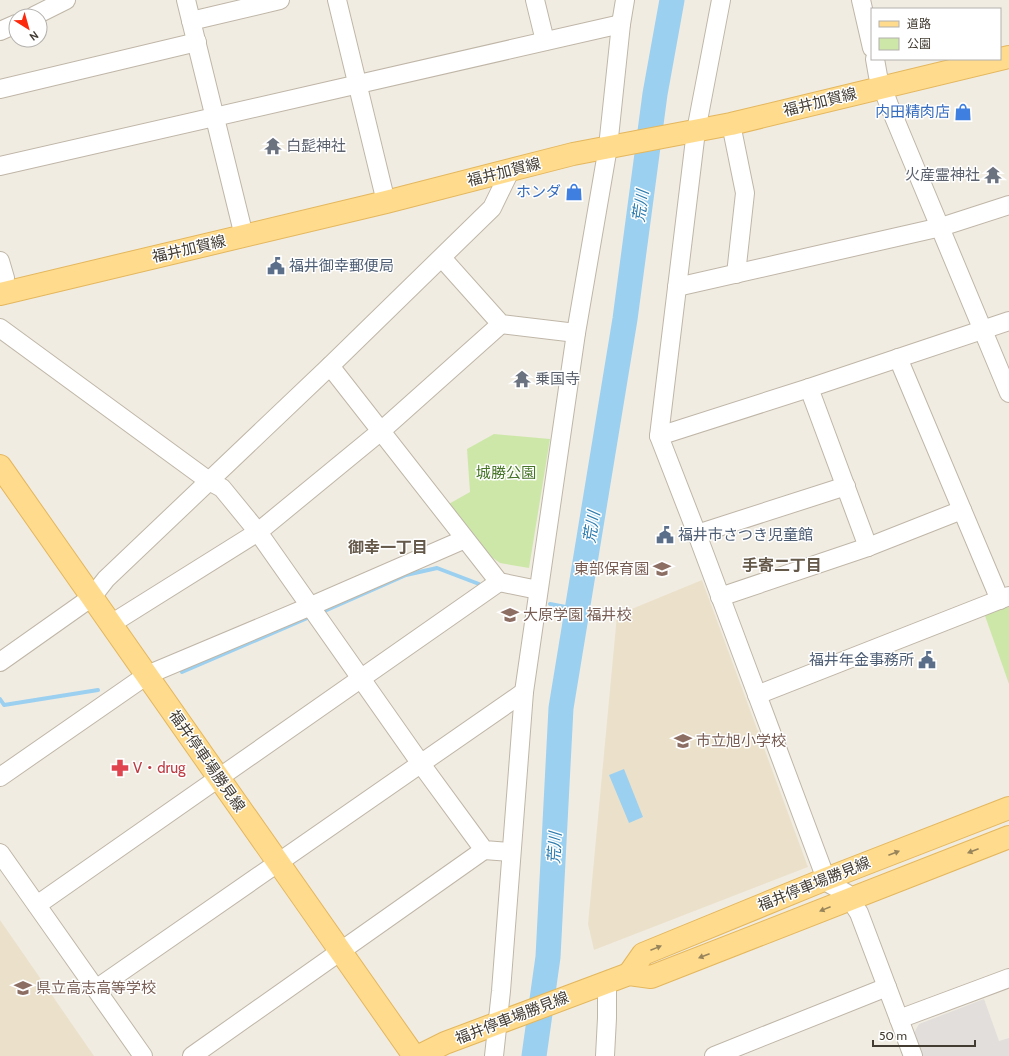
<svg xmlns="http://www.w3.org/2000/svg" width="1009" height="1056" viewBox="0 0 1009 1056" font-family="Cabin,'Noto Sans JP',sans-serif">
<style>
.education{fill:#ebe1cb}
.green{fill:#cde7a9}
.parking{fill:#e1dedb}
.water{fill:#9cd0f0}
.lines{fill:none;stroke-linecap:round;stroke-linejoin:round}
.stream{stroke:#9cd0f0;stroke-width:4}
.river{stroke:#9cd0f0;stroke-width:25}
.minor-casing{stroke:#bfb6a7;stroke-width:20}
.major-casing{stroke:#e4b75d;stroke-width:24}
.minor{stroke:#fff;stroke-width:18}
.major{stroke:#ffdb8d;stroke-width:22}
.oneway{fill:#97845b}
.labels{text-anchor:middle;stroke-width:3;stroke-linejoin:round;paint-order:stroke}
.street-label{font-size:15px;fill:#423c32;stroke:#fff}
.shop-label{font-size:15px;fill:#366cbe;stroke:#fff;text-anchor:end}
.worship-label{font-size:15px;fill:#5b616d;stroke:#fff;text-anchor:start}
.service-label{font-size:15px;fill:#4e5e75;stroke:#fff;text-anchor:start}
.park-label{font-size:15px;fill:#467426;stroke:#fff}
.education-label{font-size:15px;fill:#785e54;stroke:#fff;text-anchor:start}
.health-label{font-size:15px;fill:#be3a42;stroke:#fff;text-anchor:start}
.water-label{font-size:16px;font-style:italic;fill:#2c7bae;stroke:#fff}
.neighbourhood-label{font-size:16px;font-weight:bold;fill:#65594a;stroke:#fff}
</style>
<rect width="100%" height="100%" fill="#f1ece2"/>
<g class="education">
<path d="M 702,580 L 808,867 L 594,950 L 588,924 L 617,615 Z"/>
<path d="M 0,920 L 94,1056 L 0,1056 Z"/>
</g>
<g class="green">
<path d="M 494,434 L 550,439 L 529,568 L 500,563 L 483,551 L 447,505 L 470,492 L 467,449 Z"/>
<path d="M 1009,604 L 1009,684 L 984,613 Z"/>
</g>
<path class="parking" d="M 984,999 L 999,1041 L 1009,1038 L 1009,1056 L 922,1056 L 913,1035 L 919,1024 Z"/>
<path class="water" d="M 624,769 L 643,817 L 629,823 L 609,775 Z"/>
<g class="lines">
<g class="stream">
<path d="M 550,604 L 576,609"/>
<path d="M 320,613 L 406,575 L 437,568 L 479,584"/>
<path d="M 182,672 L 312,616"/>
<path d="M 0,699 L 4,705 L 98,690"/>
</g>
<path class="river" d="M 534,1056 L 548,957 L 561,708 L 625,319 L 655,94 L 672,0"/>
<g class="minor-casing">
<g id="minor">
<path d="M 186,0 L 244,236"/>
<path d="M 337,0 L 386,202"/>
<path d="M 535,0 L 545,41"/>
<path d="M 721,0 L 696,131 L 659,436 L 697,534 L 826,879 L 830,884 L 846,893 L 859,913 L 913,1056"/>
<path d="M 861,0 L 872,48"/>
<path d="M 34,16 L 66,0"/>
<path d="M 191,21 L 280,0"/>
<path d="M 0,31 L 16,24"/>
<path d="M 875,59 L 878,76 L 889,105 L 1009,393"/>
<path d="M 0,89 L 197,42"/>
<path d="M 731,124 L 745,193 L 736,274"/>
<path d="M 0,166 L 621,24"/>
<path d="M 442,258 L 501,324 L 576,333"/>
<path d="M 0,261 L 5,278"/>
<path d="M 677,287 L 941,227 L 1009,205"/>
<path d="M 0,328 L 209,481 L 222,488 L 258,532 L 421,764 L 484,850 L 511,852"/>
<path d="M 898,358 L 1000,600"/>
<path d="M 330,366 L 499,582 L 538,590"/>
<path d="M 809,388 L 868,547"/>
<path d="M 659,436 L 809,388 L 1009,321"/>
<path d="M 697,534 L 846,486"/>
<path d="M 720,597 L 868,547 L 962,510"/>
<path d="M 111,624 L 258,532 L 381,431 L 501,324"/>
<path d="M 0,662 L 92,597 L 106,579 L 330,366 L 492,208 L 510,171"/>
<path d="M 757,695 L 1009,596"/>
<path d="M 0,777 L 147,675 L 311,606 L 465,539"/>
<path d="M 0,853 L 143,1056"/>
<path d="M 37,905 L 499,582"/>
<path d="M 96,989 L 524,692"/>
<path d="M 899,1019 L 1009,978"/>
<path d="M 192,1056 L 484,850"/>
<path d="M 494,1056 L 501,991 L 524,692 L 576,333 L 608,147 L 621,24 L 625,0"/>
<path d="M 605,1056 L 607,1018 L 607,983"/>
<path d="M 714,1056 L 887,987"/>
</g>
</g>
<g class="major-casing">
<g id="major">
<path d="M 0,294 L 386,202 L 573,154 L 731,124 L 1009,57"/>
<path d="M 0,466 L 414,1056"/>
<path d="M 629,974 L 643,954 L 826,879 L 1009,808"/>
<path d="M 419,1056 L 445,1043 L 629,974 L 651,977 L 1009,837"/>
</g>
</g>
<use href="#minor" class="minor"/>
<use href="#major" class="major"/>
</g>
<defs><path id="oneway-solid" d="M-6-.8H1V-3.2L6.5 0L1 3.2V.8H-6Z"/></defs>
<g class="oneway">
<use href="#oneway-solid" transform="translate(973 851) rotate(159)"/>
<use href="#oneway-solid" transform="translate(894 853) rotate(-21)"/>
<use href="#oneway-solid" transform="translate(825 909) rotate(158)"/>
<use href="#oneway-solid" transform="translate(656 948) rotate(-22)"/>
<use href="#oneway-solid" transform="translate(704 956) rotate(159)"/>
</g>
<defs>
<g id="shop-bare" transform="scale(1.38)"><path d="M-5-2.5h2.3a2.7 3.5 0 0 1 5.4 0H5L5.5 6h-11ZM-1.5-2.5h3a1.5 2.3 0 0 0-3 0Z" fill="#3f7fe0" stroke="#fff" stroke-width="2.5" paint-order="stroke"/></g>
<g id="temple-bare" transform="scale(1.38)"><path d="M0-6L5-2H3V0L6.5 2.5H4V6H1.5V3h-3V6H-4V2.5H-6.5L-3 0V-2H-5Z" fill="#6b7280" stroke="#fff" stroke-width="2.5" paint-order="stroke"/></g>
<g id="civic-bare" transform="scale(1.38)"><path d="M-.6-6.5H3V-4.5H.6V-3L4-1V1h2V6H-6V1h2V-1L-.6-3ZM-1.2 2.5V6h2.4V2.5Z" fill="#5c6f8a" stroke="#fff" stroke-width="2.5" paint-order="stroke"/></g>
<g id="school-bare" transform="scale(1.38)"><path d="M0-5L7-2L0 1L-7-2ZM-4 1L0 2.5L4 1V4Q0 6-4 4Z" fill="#8d6e63" stroke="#fff" stroke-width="2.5" paint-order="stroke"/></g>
<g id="pharmacy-bare" transform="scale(1.38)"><path d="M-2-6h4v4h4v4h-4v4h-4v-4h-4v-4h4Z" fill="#e0444e" stroke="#fff" stroke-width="2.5" paint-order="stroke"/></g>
</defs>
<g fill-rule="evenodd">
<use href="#shop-bare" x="963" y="112"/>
<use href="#temple-bare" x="273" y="146"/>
<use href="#temple-bare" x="993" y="175"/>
<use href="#shop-bare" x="574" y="192"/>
<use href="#civic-bare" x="276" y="266"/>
<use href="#temple-bare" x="522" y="379"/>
<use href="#civic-bare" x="665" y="535"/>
<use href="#school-bare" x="662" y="569"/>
<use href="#school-bare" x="510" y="615"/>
<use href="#civic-bare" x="927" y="660"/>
<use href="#school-bare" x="683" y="741"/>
<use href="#pharmacy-bare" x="120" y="768"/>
<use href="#school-bare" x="23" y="988"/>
</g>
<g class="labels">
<g class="street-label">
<text transform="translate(820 102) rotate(-14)" y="5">福井加賀線</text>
<text transform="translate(504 172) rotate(-14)" y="5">福井加賀線</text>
<text transform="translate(189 249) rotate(-13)" y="5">福井加賀線</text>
<text transform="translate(207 761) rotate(55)" y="5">福井停車場勝見線</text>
<text transform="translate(814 884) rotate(-22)" y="5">福井停車場勝見線</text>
<text transform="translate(512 1018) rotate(-21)" y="5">福井停車場勝見線</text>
</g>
<g class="shop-label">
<text x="950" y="117">内田精肉店</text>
<text x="561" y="197">ホンダ</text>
</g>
<g class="worship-label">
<text x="286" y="151">白髭神社</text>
<text x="980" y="180" text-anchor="end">火産霊神社</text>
<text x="535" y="384">乗国寺</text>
</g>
<g class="service-label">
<text x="289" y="271">福井御幸郵便局</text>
<text x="678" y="540">福井市さつき児童館</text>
<text x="914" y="665" text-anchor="end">福井年金事務所</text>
</g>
<g class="park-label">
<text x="506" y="478">城勝公園</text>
</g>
<g class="education-label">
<text x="649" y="574" text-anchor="end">東部保育園</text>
<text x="523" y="620">大原学園 福井校</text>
<text x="696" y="746">市立旭小学校</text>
<text x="36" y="993">県立高志高等学校</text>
</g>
<g class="health-label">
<text x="133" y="773">V・drug</text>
</g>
<g class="water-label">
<text transform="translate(640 206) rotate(-82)" y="6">荒川</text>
<text transform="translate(591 527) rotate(-81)" y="6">荒川</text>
<text transform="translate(554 848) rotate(-87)" y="6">荒川</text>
</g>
<g class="neighbourhood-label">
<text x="388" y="553">御幸一丁目</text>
<text x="782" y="571">手寄二丁目</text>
</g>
</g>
<rect x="871" y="8" width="130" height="52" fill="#ffffff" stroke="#b3b1ad"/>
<rect x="879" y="21" width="20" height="6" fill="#ffdb8d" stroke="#b3b1ad"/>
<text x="907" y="28" font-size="12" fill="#423c32">道路</text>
<rect x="879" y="38" width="20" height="12" fill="#cde7a9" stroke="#b3b1ad"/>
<text x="907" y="48" font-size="12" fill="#423c32">公園</text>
<g transform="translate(28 28) rotate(143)"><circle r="19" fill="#ffffff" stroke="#b3b1ad"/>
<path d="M0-3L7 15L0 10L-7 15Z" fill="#fc290d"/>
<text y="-6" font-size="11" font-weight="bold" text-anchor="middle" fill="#423c32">N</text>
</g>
<path d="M873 1040v6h102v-6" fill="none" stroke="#423c32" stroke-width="2"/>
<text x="879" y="1040" font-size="12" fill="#423c32" stroke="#ffffff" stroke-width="3" paint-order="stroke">50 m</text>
</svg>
